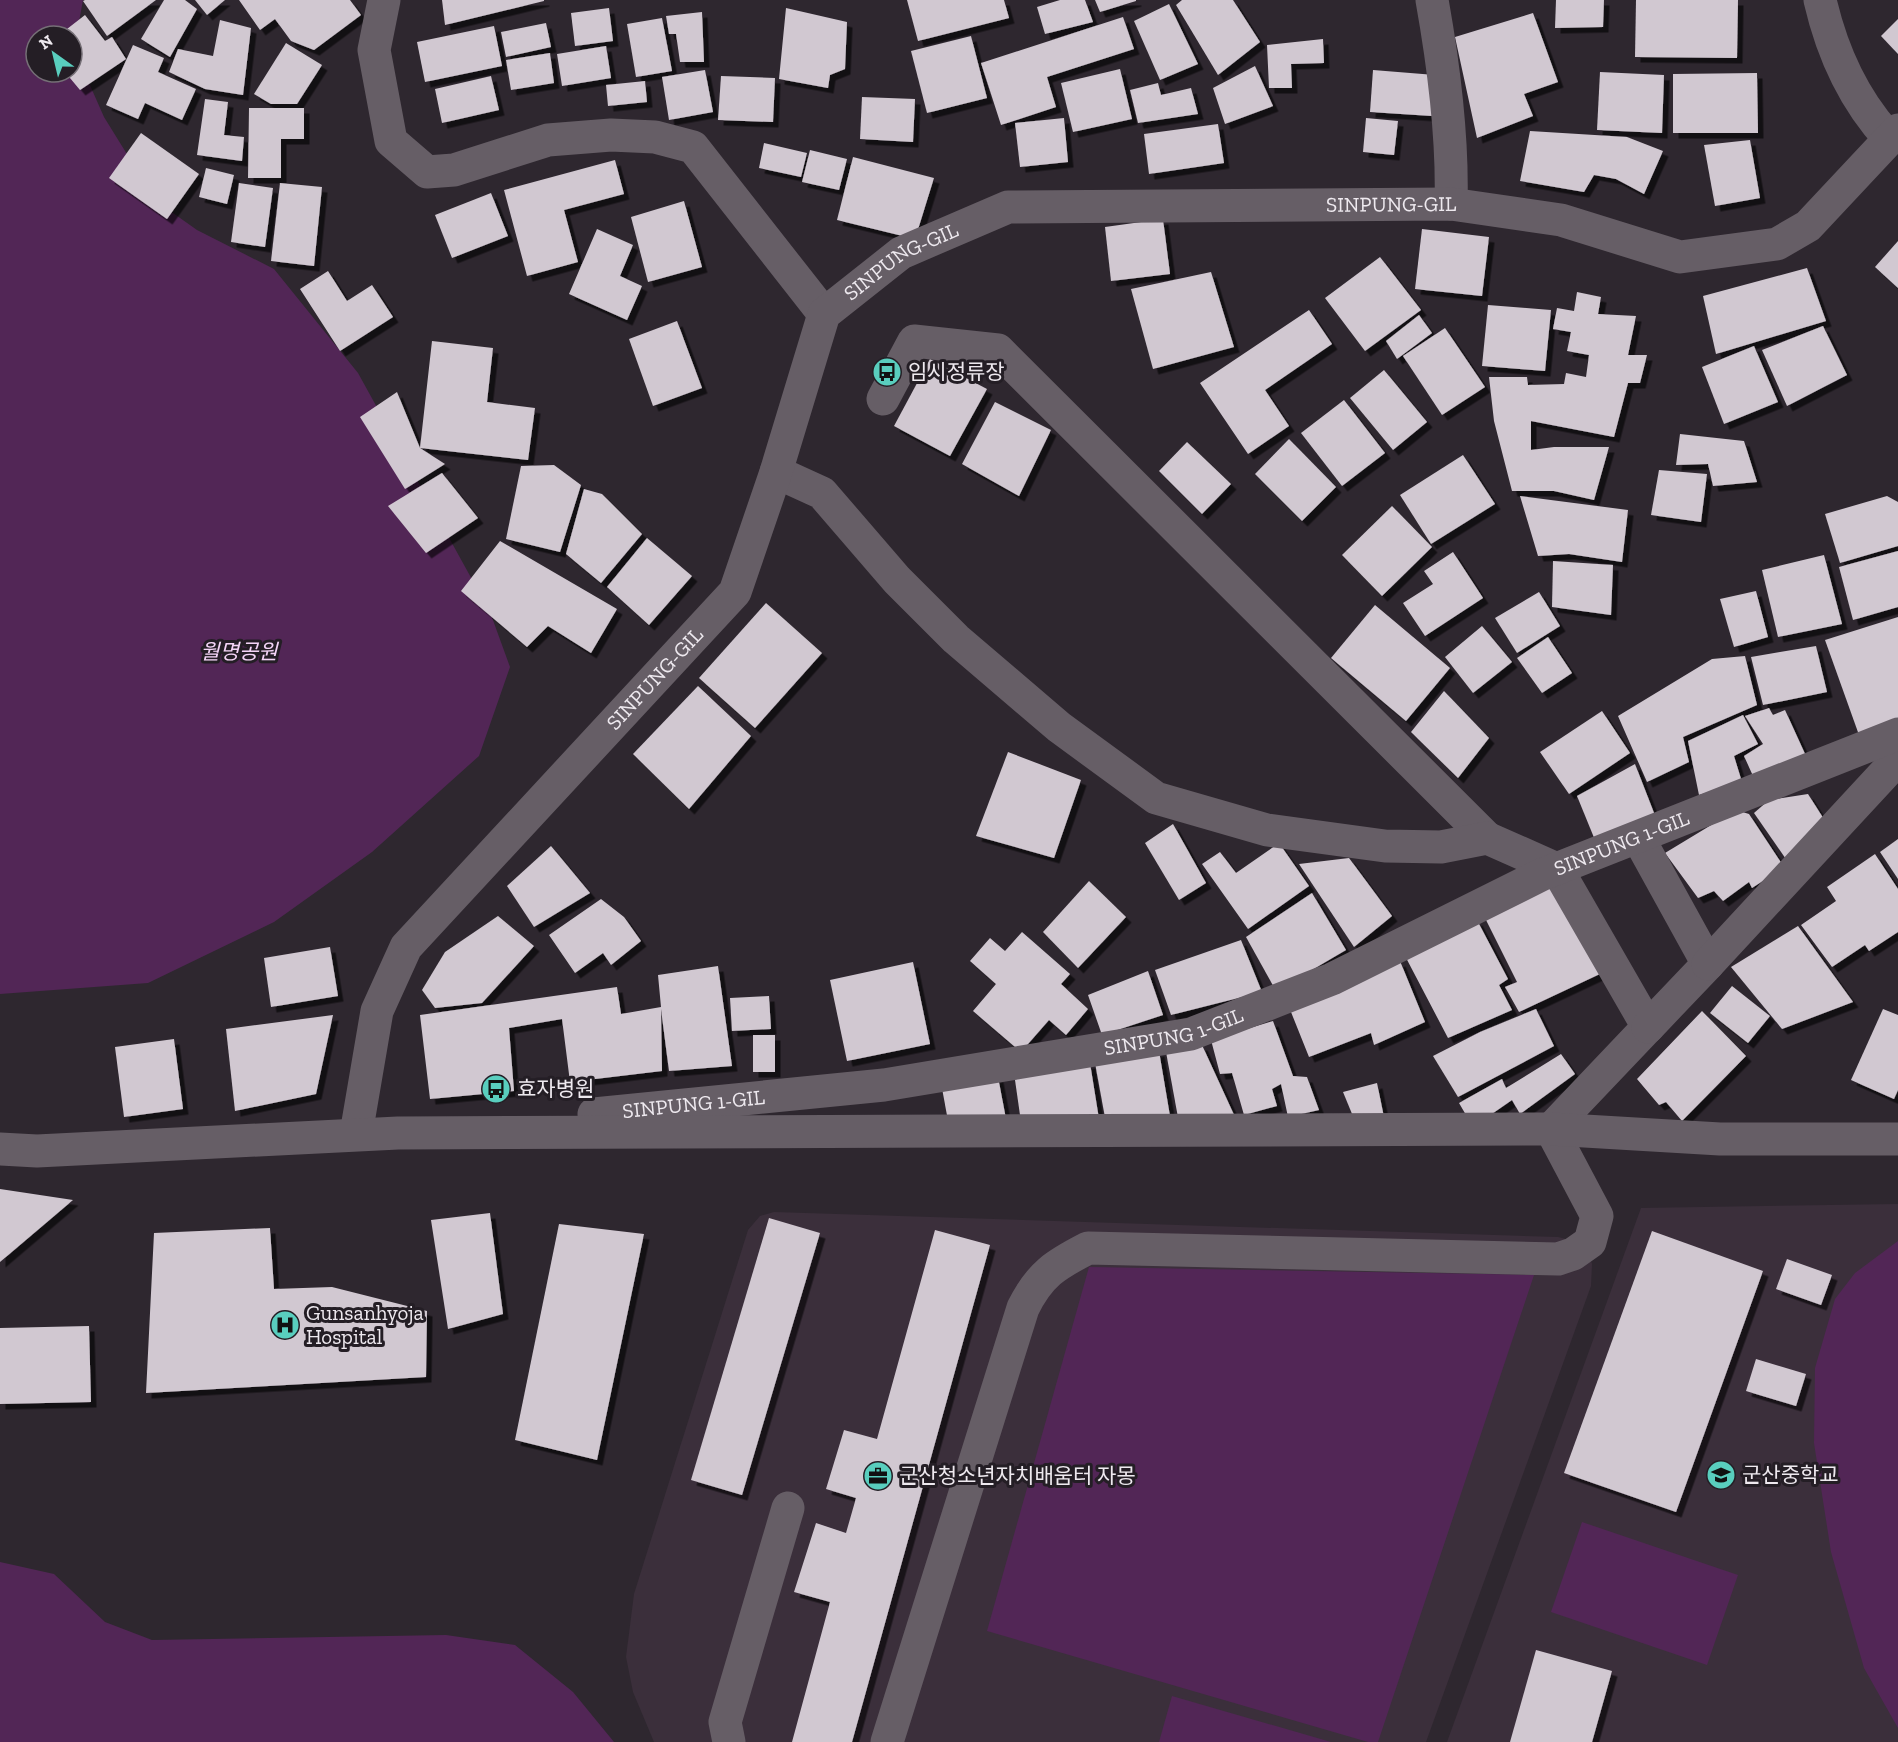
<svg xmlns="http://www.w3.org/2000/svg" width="1898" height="1742" viewBox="0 0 1898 1742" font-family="'Zilla Slab','Noto Sans KR',serif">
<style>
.built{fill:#3b2f3b}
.green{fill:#522656;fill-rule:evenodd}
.building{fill:#d1c8d1;filter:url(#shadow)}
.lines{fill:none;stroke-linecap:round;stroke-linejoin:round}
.minor{stroke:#665e66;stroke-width:33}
.labels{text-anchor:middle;stroke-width:6;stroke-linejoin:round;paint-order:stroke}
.street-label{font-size:21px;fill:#eee9ef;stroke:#241e25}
.poi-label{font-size:21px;fill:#eee9ef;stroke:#241e25;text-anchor:start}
.park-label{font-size:21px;font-style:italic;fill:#f4d4f7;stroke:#241e25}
</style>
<defs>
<filter id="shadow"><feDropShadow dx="5.5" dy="5.5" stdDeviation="0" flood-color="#0009"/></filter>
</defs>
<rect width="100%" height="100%" fill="#2e272f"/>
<g class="built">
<path d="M 1898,1204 L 1898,1742 L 1447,1742 L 1641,1208 Z"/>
<path d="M 774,1212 L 1558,1237 L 1577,1242 L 1589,1255 L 1592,1264 L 1591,1286 L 1426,1742 L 654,1742 L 633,1692 L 626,1657 L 634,1594 L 748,1230 L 760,1216 Z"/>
</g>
<g class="green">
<path d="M 0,0 L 83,0 L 74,49 L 104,117 L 156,201 L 197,230 L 274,269 L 358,373 L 490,612 L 510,667 L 479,756 L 372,852 L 274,922 L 148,983 L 0,994 ZM 36,36 L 72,36 L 72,72 L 36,72 Z"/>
<path d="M 1898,1241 L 1898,1728 L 1864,1668 L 1831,1552 L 1814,1443 L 1815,1368 L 1835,1299 L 1855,1273 Z"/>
<path d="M 1089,1267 L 1534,1275 L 1378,1742 L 1368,1742 L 987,1631 Z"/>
<path d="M 1582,1522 L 1738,1575 L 1707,1665 L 1551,1612 Z"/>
<path d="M 0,1562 L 54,1574 L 105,1622 L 152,1640 L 446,1635 L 515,1645 L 573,1692 L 614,1742 L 0,1742 Z"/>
<path d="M 1172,1696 L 1331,1742 L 1159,1742 Z"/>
</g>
<g class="building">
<path d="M 85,0 L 156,0 L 107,36 L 83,1 Z"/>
<path d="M 164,0 L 185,0 L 197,9 L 170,57 L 141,39 Z"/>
<path d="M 195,0 L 225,0 L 207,15 Z"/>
<path d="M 239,0 L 350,0 L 361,15 L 314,50 L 291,41 L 275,19 L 260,30 Z"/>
<path d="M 442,0 L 544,0 L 544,1 L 445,25 Z"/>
<path d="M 907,0 L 1004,0 L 1009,18 L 918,41 Z"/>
<path d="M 1060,0 L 1085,0 L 1093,22 L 1045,34 L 1037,7 Z"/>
<path d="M 1095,0 L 1136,0 L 1136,1 L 1100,12 Z"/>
<path d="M 1182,0 L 1233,0 L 1260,42 L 1218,75 L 1176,5 Z"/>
<path d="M 1556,0 L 1604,0 L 1603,27 L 1555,28 Z"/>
<path d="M 1636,0 L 1738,0 L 1737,58 L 1635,57 Z"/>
<path d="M 1169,4 L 1198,64 L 1160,80 L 1134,21 Z"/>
<path d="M 609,8 L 613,41 L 575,46 L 571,13 Z"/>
<path d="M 786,8 L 847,22 L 845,69 L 830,75 L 828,88 L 779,79 Z"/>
<path d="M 702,12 L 704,62 L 680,62 L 676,34 L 669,34 L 666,16 Z"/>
<path d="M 1533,13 L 1558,82 L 1524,94 L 1533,116 L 1477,138 L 1455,37 Z"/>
<path d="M 85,15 L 105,41 L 112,37 L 126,59 L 80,90 L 65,72 L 72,72 L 72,36 L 58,36 Z"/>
<path d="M 1123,17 L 1134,49 L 1047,77 L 1056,107 L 1001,125 L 981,63 Z"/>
<path d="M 662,18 L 672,71 L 636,77 L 627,24 Z"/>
<path d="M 1898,19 L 1898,54 L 1881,36 Z"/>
<path d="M 220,20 L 251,28 L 243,95 L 205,89 L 169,72 L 178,49 L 213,56 Z"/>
<path d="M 546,23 L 551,47 L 506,57 L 501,32 Z"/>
<path d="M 494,26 L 502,66 L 425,82 L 417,42 Z"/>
<path d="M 971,36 L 987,98 L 927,113 L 911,51 Z"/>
<path d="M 1323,39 L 1324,63 L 1291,64 L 1292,88 L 1269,88 L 1267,45 Z"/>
<path d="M 286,43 L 322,65 L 297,104 L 271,104 L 254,94 Z"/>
<path d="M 133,45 L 164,58 L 158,72 L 196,89 L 182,120 L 145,103 L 138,119 L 106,105 Z"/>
<path d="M 606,46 L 611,78 L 562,86 L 557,54 Z"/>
<path d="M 550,53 L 554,83 L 511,90 L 506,60 Z"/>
<path d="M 1255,66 L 1273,106 L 1225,124 L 1213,88 Z"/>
<path d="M 1120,69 L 1132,119 L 1073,132 L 1061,83 Z"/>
<path d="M 705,70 L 713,112 L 669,120 L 662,77 Z"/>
<path d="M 1373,70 L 1435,75 L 1432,116 L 1370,112 Z"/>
<path d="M 1600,72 L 1664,75 L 1662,133 L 1597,130 Z"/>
<path d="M 1757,73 L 1758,133 L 1673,133 L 1673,74 Z"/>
<path d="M 491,76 L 499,110 L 442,123 L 435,89 Z"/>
<path d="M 721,76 L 775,78 L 773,122 L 718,120 Z"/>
<path d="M 645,81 L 647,102 L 608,106 L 606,85 Z"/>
<path d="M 1158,83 L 1161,95 L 1191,88 L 1198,114 L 1138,123 L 1130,90 Z"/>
<path d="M 862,97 L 915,99 L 913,142 L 860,139 Z"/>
<path d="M 205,99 L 228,102 L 224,135 L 244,137 L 242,161 L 197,155 Z"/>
<path d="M 249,108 L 304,108 L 304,139 L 281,139 L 281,178 L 248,178 Z"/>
<path d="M 1064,118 L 1068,162 L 1020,167 L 1015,123 Z"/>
<path d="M 1366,118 L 1398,121 L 1394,155 L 1363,152 Z"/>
<path d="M 1218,124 L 1224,163 L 1149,174 L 1144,134 Z"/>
<path d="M 1530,131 L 1627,137 L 1663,151 L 1644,194 L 1616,179 L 1594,175 L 1584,192 L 1520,181 Z"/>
<path d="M 141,133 L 199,174 L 167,219 L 109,178 Z"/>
<path d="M 1750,140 L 1760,198 L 1715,206 L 1704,145 Z"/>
<path d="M 764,143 L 807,153 L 801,177 L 759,168 Z"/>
<path d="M 810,150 L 847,159 L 839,190 L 802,182 Z"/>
<path d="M 853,157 L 934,178 L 915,239 L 837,220 Z"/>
<path d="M 615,160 L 624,194 L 564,210 L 578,262 L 527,276 L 504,190 Z"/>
<path d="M 206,168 L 234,175 L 227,204 L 199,197 Z"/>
<path d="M 239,183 L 273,188 L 265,247 L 231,242 Z"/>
<path d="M 280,183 L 322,187 L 314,266 L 271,261 Z"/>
<path d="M 491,193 L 508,236 L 452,258 L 435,215 Z"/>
<path d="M 684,201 L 702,267 L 648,282 L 631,217 Z"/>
<path d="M 1163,219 L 1170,274 L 1111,281 L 1105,227 Z"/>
<path d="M 597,229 L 633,245 L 620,276 L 642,286 L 627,320 L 569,294 Z"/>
<path d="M 1422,229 L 1489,237 L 1482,296 L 1415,289 Z"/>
<path d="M 1898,241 L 1898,288 L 1875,267 Z"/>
<path d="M 1380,257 L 1421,310 L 1365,351 L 1325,298 Z"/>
<path d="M 1807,268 L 1826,321 L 1716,354 L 1703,296 Z"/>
<path d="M 328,271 L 347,301 L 372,285 L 393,317 L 340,351 L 300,289 Z"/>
<path d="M 1211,272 L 1234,347 L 1153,369 L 1131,289 Z"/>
<path d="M 1577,292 L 1601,297 L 1598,314 L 1636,316 L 1628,355 L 1647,355 L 1640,383 L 1628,383 L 1614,437 L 1531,421 L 1531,450 L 1554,447 L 1609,447 L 1594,500 L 1554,491 L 1512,491 L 1494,421 L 1489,377 L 1527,377 L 1528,385 L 1564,384 L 1566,373 L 1586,377 L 1589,355 L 1567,351 L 1571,332 L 1553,329 L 1557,308 L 1574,311 Z"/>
<path d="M 1488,305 L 1551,310 L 1545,371 L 1482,366 Z"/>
<path d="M 1309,310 L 1332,344 L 1265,390 L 1289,426 L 1248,454 L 1200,383 Z"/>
<path d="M 1419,315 L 1432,333 L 1397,359 L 1386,341 Z"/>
<path d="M 677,321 L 702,388 L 653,406 L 629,339 Z"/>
<path d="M 1823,326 L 1847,375 L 1787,406 L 1762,350 Z"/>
<path d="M 1445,328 L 1485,387 L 1442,415 L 1403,356 Z"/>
<path d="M 432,341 L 493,348 L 487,402 L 535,408 L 528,460 L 420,448 L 445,464 L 405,489 L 360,417 L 397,392 L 420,448 Z"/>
<path d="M 1754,346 L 1778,402 L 1724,424 L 1702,367 Z"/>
<path d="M 930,359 L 987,389 L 950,456 L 894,426 Z"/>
<path d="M 1384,370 L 1427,422 L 1393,450 L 1350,398 Z"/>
<path d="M 1344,400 L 1385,453 L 1342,486 L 1301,433 Z"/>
<path d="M 995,402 L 1051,430 L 1019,496 L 962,464 Z"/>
<path d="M 1680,434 L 1744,441 L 1757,482 L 1713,486 L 1708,464 L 1676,465 Z"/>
<path d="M 1289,439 L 1336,487 L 1302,521 L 1255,474 Z"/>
<path d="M 1187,442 L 1231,484 L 1202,514 L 1159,471 Z"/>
<path d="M 1463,455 L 1495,504 L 1431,544 L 1400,495 Z"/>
<path d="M 554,465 L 581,485 L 560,552 L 506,539 L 521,466 Z"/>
<path d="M 1659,470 L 1707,474 L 1701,522 L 1651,515 Z"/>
<path d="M 442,473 L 478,518 L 426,553 L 388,506 Z"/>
<path d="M 584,489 L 602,494 L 642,534 L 601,583 L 566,554 Z"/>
<path d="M 1520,496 L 1628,510 L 1622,562 L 1569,554 L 1538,556 Z"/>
<path d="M 1887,496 L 1898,502 L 1898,546 L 1840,563 L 1825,514 Z"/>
<path d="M 1392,506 L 1432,547 L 1382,596 L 1342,555 Z"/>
<path d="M 647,538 L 692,576 L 649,625 L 607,587 Z"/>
<path d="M 500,541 L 617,609 L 591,653 L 548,626 L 527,647 L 461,591 Z"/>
<path d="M 1898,551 L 1898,607 L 1853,620 L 1839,567 Z"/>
<path d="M 1453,552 L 1483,598 L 1425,636 L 1403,603 L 1433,584 L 1424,571 Z"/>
<path d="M 1824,555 L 1842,624 L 1778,637 L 1762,570 Z"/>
<path d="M 1553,561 L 1613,565 L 1611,615 L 1552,607 Z"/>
<path d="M 1756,591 L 1768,637 L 1734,647 L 1720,599 Z"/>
<path d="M 1539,592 L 1560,626 L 1517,653 L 1495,618 Z"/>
<path d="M 766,603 L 822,653 L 755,728 L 699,678 Z"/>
<path d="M 1375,605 L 1450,668 L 1406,721 L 1331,658 Z"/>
<path d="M 1898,617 L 1898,718 L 1859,735 L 1825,640 Z"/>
<path d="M 1482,626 L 1512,662 L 1473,693 L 1445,657 Z"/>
<path d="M 1548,637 L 1572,673 L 1542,693 L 1517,658 Z"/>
<path d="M 1816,646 L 1827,692 L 1763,705 L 1751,657 Z"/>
<path d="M 1745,656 L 1757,705 L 1683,737 L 1689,762 L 1647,782 L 1618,716 L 1712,659 Z"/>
<path d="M 698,686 L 751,736 L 689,809 L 633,754 Z"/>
<path d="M 1444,691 L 1489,738 L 1458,778 L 1411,732 Z"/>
<path d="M 1769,708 L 1773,715 L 1785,710 L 1806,756 L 1753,776 L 1744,756 L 1763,744 L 1745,716 Z"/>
<path d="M 1602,711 L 1630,753 L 1569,794 L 1540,752 Z"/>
<path d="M 1743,715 L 1758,744 L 1734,756 L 1742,782 L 1699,795 L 1688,741 Z"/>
<path d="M 1008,752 L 1081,780 L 1054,858 L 976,836 Z"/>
<path d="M 1635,764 L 1656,818 L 1597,845 L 1577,796 Z"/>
<path d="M 1808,794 L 1827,824 L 1788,862 L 1754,813 L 1769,800 Z"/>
<path d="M 1736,810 L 1749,814 L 1784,867 L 1752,888 L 1749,882 L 1723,901 L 1714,891 L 1698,898 L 1665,853 Z"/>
<path d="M 1173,824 L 1206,883 L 1179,900 L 1145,843 Z"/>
<path d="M 1898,839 L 1898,879 L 1880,852 Z"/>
<path d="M 1279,843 L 1309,886 L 1248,929 L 1202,864 L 1220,852 L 1236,873 Z"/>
<path d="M 551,846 L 590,893 L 534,927 L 507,886 Z"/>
<path d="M 1875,854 L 1898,889 L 1898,932 L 1869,951 L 1865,945 L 1832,967 L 1801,925 L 1836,901 L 1827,887 Z"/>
<path d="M 1349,858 L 1392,916 L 1354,947 L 1299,864 Z"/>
<path d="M 1089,881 L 1126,917 L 1078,968 L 1043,932 Z"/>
<path d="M 1553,885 L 1602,973 L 1519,1012 L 1505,987 L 1517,982 L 1485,918 Z"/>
<path d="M 1312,893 L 1346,950 L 1276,991 L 1246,937 Z"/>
<path d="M 601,899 L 624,917 L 641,941 L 611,965 L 603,953 L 575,973 L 549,935 Z"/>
<path d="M 498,916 L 534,946 L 482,1003 L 435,1008 L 422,990 L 445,952 Z"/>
<path d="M 1477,920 L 1508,979 L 1499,985 L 1512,1010 L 1448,1038 L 1404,954 Z"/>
<path d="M 1798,926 L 1853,1002 L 1782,1029 L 1731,967 Z"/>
<path d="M 1022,932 L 1070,974 L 1061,984 L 1088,1009 L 1066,1035 L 1049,1020 L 1021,1052 L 973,1011 L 996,984 L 970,961 L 990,938 L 1005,951 Z"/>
<path d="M 1241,940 L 1262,992 L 1171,1015 L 1155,970 Z"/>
<path d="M 330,947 L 338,996 L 271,1007 L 264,958 Z"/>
<path d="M 1400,961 L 1425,1022 L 1374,1045 L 1371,1033 L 1309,1057 L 1291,1012 Z"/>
<path d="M 913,962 L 930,1044 L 847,1061 L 830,980 Z"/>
<path d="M 718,966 L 732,1066 L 669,1071 L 661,1009 L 662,1071 L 570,1082 L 562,1019 L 509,1028 L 514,1091 L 430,1099 L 420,1015 L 617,987 L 621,1014 L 661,1007 L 658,975 Z"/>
<path d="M 1148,971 L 1163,1015 L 1102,1035 L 1088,995 Z"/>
<path d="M 1732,986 L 1770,1016 L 1748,1043 L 1710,1013 Z"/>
<path d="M 769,996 L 771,1029 L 732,1031 L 730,998 Z"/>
<path d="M 1536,1009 L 1554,1046 L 1458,1097 L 1433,1056 L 1480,1032 Z"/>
<path d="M 1883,1009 L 1898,1015 L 1898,1090 L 1894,1099 L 1851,1080 Z"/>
<path d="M 1702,1011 L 1746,1056 L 1682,1121 L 1666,1102 L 1659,1105 L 1637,1079 Z"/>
<path d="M 333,1015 L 316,1094 L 235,1111 L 226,1029 Z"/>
<path d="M 1273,1021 L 1293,1076 L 1307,1077 L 1319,1110 L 1288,1117 L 1281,1084 L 1272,1089 L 1277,1106 L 1244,1115 L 1232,1073 L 1220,1074 L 1211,1040 Z"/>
<rect x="753" y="1035" width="22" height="37"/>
<path d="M 174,1039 L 183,1109 L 124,1117 L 115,1047 Z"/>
<path d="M 1202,1045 L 1235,1117 L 1179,1123 L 1166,1052 Z"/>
<path d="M 1159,1051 L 1171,1122 L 1106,1123 L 1095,1063 Z"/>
<path d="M 1561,1054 L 1575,1074 L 1520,1114 L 1512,1100 L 1473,1127 L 1459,1103 L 1502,1079 L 1506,1088 Z"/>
<path d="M 1090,1063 L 1099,1119 L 1021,1122 L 1014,1073 Z"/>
<path d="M 998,1077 L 1007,1124 L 949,1126 L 941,1083 Z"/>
<path d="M 1377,1083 L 1385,1122 L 1357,1126 L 1343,1092 Z"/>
<path d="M 0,1189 L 73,1200 L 0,1262 Z"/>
<path d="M 490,1213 L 503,1314 L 448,1329 L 431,1220 Z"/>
<path d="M 769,1218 L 820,1233 L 742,1495 L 691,1480 Z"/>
<path d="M 559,1224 L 644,1234 L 597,1460 L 515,1440 Z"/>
<path d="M 270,1228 L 274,1289 L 332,1287 L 427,1311 L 426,1377 L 146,1393 L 154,1233 Z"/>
<path d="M 935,1230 L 990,1245 L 852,1742 L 792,1742 L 830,1602 L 794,1592 L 816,1523 L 846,1533 L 856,1498 L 826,1489 L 844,1430 L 877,1439 Z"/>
<path d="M 1652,1231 L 1763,1271 L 1676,1512 L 1564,1473 Z"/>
<path d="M 1787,1259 L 1832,1275 L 1821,1305 L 1776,1289 Z"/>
<path d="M 89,1326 L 91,1402 L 0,1404 L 0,1328 Z"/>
<path d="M 1756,1359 L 1806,1374 L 1796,1406 L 1746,1391 Z"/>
<path d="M 1536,1650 L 1612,1671 L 1592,1742 L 1510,1742 Z"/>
</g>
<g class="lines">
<g class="minor">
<path d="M 384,0 L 374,50 L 391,141 L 427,172 L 454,170 L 548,140 L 611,135 L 655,137 L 693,147 L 824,314"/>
<path d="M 1432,0 C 1444,67 1453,136 1451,204"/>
<path d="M 1820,0 C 1832,52 1853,99 1889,138"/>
<path d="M 883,399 L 914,341 L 998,350 L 1487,838"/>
<path d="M 776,472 L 822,493 L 897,580 L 956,639 L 1059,727 L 1156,798 L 1267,830 L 1385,846 L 1441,847 L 1487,838 L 1557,869 L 1648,1027 L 1551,1129 L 1597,1216 L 1590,1242 L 1573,1254 L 1558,1259 L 1088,1248 C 1055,1265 1040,1274 1023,1308 L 887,1742"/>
<path d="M 1639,839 L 1708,964 L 1648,1027"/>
<path d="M 1708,964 L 1898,759"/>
<path id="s1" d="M 594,1114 L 884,1085 L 1191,1034 L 1332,979 L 1541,875 L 1898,734"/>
<path id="s2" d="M 356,1134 L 377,1011 L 406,947 L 735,592 L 776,472 L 824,314 L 901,253 L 1008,207 L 1451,204 L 1561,220 L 1680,257 L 1777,244 L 1808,226 L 1898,130"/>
<path d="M 0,1149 L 37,1151 L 398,1133 L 1551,1129 L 1720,1139 L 1898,1139"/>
<path d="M 729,1742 L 725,1722 L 788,1508"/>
</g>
</g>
<defs>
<g id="bus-disc" transform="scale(1.5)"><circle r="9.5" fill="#59cebe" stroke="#241e25"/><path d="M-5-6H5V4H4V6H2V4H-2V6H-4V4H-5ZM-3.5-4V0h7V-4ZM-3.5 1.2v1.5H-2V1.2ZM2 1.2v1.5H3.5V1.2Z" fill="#111"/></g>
<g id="hospital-disc" transform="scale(1.5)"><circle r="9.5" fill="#59cebe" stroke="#241e25"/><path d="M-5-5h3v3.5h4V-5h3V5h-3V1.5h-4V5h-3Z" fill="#111"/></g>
<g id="school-disc" transform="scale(1.5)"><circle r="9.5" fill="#59cebe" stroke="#241e25"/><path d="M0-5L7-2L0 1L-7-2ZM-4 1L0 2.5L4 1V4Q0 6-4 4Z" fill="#111"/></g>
<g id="office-disc" transform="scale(1.5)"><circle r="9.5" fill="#59cebe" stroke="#241e25"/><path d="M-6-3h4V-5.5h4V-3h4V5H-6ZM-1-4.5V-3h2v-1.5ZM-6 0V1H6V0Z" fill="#111"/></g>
</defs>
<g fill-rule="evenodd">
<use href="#bus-disc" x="887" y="372"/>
<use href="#bus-disc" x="496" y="1089"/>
<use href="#hospital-disc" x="285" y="1325"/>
<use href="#school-disc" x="1721" y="1475"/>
<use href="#office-disc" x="878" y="1476"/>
</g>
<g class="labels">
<g class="street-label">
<text dy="7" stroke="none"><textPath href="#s2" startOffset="1569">SINPUNG-GIL</textPath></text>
<text dy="7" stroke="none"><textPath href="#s2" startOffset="1065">SINPUNG-GIL</textPath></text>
<text dy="7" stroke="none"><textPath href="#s2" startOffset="561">SINPUNG-GIL</textPath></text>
<text dy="7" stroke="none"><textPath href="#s1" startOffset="1074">SINPUNG 1-GIL</textPath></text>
<text dy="7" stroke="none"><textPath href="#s1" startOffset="586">SINPUNG 1-GIL</textPath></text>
<text dy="7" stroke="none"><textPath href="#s1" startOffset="100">SINPUNG 1-GIL</textPath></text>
</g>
<g class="poi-label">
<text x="908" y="379">임시정류장</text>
<text x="517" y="1096">효자병원</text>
<text x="306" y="1320">Gunsanhyoja<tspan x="306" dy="24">Hospital</tspan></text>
<text x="1742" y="1482">군산중학교</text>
<text x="899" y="1483">군산청소년자치배움터 자몽</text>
</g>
<g class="park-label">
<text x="239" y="659">월명공원</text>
</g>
</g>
<g transform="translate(54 54) rotate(326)"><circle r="28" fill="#241e25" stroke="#756f76" stroke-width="1.5"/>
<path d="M0-4.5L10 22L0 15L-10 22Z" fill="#59cebe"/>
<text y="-9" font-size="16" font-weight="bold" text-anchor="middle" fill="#eee9ef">N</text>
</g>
</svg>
